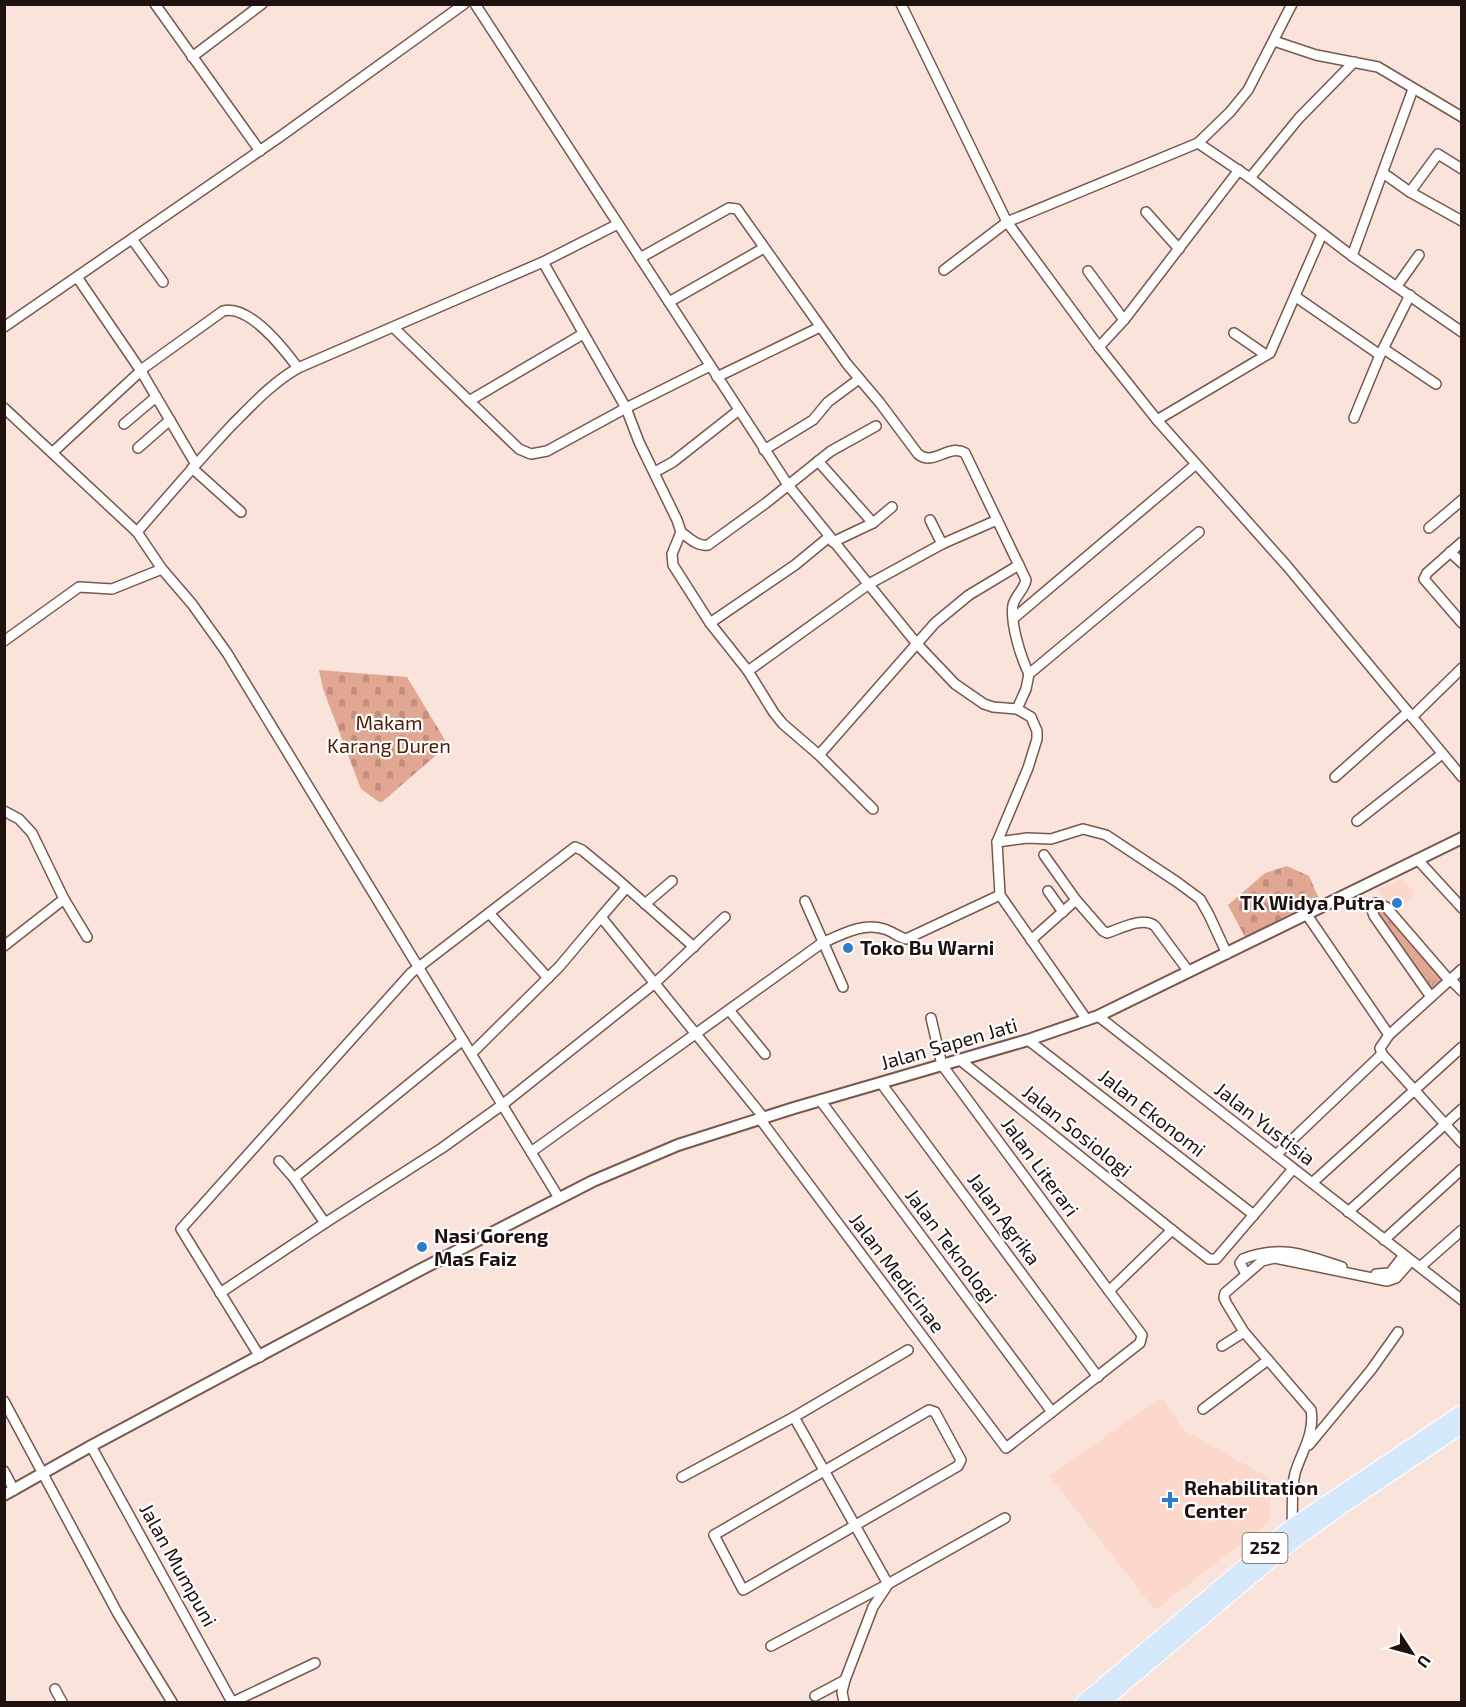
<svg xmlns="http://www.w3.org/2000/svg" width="1466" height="1707" viewBox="0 0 1466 1707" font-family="'Exo 2',sans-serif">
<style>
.built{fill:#fcd8cc}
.cemetery{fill:url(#cemetery-stones)}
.park{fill:url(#park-tufts)}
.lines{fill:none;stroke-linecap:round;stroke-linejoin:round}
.minor-casing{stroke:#77584d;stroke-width:12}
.tertiary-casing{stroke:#77584d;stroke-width:14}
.primary-casing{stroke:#fff;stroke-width:16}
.minor{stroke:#fff;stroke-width:9}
.tertiary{stroke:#fff;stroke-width:10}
.primary{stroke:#d6e8fc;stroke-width:14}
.poi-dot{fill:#2c7ecd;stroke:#fff;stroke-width:2}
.labels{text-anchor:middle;stroke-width:4.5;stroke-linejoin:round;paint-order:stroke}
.shield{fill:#fff;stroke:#625956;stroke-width:1.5}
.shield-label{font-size:18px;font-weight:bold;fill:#1f120e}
.park-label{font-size:20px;fill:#511a03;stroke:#fff}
.poi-label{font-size:20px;font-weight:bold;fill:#1f120e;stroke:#fff;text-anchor:start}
.street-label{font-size:20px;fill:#1f120e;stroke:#fff}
</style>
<defs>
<pattern id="cemetery-stones" width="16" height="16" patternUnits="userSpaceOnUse" patternTransform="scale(1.5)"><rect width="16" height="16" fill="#e1a793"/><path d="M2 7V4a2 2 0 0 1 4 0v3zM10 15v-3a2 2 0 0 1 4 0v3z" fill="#c18f7e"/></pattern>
<pattern id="park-tufts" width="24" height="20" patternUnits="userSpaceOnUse" patternTransform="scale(1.5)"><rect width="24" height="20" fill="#e1a793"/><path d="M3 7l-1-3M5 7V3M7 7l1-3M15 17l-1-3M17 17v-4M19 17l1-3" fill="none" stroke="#c18f7e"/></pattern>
</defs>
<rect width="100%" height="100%" fill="#fae3db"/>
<g class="built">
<path d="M 1402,879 L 1415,893 L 1396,912 L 1376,890 Z"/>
<path d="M 1162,1398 L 1182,1429 L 1271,1479 L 1269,1522 L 1155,1610 L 1049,1475 Z"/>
</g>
<g class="cemetery">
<path d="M 319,670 L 407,677 L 448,745 L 382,802 L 379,802 L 361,789 L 323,689 Z"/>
<path d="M 1287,866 L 1309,876 L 1319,899 L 1245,937 L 1228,905 L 1265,873 Z"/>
</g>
<path class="park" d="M 1381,906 L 1445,979 L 1431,992 L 1375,913 L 1374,908 Z"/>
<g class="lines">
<g class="minor-casing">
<g id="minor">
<path d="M 155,4 L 260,151"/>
<path d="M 475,4 L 788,485 L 917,644 L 955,684 L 984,704 L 993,707 L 1017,709 L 1026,689 L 1029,674 L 1199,532"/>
<path d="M 901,4 L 1007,222 L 944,270"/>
<path d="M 1292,4 L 1248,90 L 1230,112 L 1198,143 L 1007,222 L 1099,347 L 1157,420 L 1287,566 L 1462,777"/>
<path d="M 1274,41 L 1316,55 L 1378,67 L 1462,117"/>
<path d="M 192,57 L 262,4"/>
<path d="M 1198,143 L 1250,178 L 1352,256 L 1462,332"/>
<path d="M 1383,173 L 1410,192 L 1462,221"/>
<path d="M 1250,178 L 1299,118 L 1354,62"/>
<path d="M 1410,192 L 1438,154 L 1462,169"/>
<path d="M 1146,212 L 1179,249"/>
<path d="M 132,239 L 163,282"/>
<path d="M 1352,256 L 1413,89"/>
<path d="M 640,258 L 729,208 L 737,209 L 847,364 L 880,403 L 918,454 C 934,467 948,443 965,453 L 1026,580 C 1024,590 1015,596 1013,605 C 1010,623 1021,658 1029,674"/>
<path d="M 543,262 L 626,408 L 639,442 L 677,520 L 681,532 L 672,554 L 673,565 L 710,623 L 748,671 L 774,713 L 783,724 L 819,755 L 873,809"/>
<path d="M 1088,271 L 1124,320"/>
<path d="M 77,277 L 141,371 L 195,463"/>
<path d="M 1397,286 L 1419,255"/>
<path d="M 1296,297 L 1380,355"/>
<path d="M 669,302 L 764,248"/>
<path d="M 4,327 L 281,136 L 464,4"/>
<path d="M 394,328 L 519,449 L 531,454 L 547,451 L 626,408 L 710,366"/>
<path d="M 1234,333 L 1266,355"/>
<path d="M 1099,347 L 1124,320 L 1239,170"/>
<path d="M 1384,349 L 1436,384"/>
<path d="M 717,377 L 820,327"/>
<path d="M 469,401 L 583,334"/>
<path d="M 4,408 L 137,532 L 162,569 L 192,604 L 227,653 L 559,1198"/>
<path d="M 1354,418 L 1380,355 L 1410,295"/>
<path d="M 1157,420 L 1270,353 L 1322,234"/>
<path d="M 124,424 L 156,397"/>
<path d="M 138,448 L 170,420"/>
<path d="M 764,450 L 813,420 L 828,402 L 859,379"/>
<path d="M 53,452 L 145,367 L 223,311 C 249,304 284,349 298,368"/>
<path d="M 818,461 L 873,523"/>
<path d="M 192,468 L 241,512"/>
<path d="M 655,472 L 673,462 L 739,410"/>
<path d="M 930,520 L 942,544"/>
<path d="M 1429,528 L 1462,500"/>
<path d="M 137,532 C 168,496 199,460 232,425 C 253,404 272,383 298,368 L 543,262 L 618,224"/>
<path d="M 681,532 C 689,538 698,547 708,545 L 766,503 L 831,451 L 876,426"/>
<path d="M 833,542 L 873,523 L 892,507"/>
<path d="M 1462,542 L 1427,573 L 1424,579 L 1462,623"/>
<path d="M 1450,552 L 1462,563"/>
<path d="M 1014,618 L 1195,465"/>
<path d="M 710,623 L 795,565 L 829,537"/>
<path d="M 4,641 L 79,587 L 112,589 L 162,569"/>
<path d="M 748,671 L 869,584 L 942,544 L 997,520"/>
<path d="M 1017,709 L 1031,717 L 1037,731 L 1037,739 L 1028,768 L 997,842 L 1000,895 L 1087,1020"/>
<path d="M 1412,717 L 1462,668"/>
<path d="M 819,755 L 935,623 L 969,595 L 1019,565"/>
<path d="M 1335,777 L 1408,712"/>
<path d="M 4,811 L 19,819 L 32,833 L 64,899 L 87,937"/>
<path d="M 1357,821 L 1442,754"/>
<path d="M 997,842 L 1027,838 L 1051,839 L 1083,829 L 1106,835 L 1177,882 L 1200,899 L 1209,915 L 1227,954"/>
<path d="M 1044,855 L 1076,900 L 1103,931 L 1107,933 C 1120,929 1143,916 1155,926 L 1189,972"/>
<path d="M 1418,860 L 1462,908"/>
<path d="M 1048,891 L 1063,912"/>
<path d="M 805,901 L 843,987"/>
<path d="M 645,904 L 672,881"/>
<path d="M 489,913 L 548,978"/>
<path d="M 1307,915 L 1389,1035"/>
<path d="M 601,917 L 626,888"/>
<path d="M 1031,940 L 1076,900"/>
<path d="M 4,946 L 64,899"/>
<path d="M 1450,979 L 1462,991"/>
<path d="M 1431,997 L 1374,916 L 1372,910 L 1375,903 L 1386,907 L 1449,980"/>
<path d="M 729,1010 L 765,1054"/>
<path d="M 1098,1016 L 1462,1300"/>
<path d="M 931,1018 L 942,1065 L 1109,1291"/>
<path d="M 1028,1040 L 1254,1215"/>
<path d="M 472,1053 L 559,967 L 601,917 L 764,1118"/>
<path d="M 1382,1054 L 1380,1048 L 1389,1035 L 1462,969"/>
<path d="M 1382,1054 L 1462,1143"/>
<path d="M 960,1060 L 1172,1230"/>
<path d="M 881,1083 L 1098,1377"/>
<path d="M 820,1100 L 1052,1412"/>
<path d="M 760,1119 L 1006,1448 L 1140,1343 L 1142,1335 L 1109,1291 L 1172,1230 L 1209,1259 L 1216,1259 L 1293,1169"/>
<path d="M 531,1152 L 822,943 C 841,935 862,922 884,929 C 892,931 898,937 906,939 L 1000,895"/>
<path d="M 1276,1155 L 1382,1054"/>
<path d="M 279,1161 L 294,1178 L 325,1223"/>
<path d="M 294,1178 L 463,1040"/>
<path d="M 1312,1183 L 1462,1047"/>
<path d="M 1348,1212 L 1462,1109"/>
<path d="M 1384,1240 L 1462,1169"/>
<path d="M 1420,1267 L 1462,1230"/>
<path d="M 1246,1274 L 1240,1263 L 1243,1259 C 1281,1244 1305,1255 1342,1267"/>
<path d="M 1376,1274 L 1390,1273 L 1404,1255"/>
<path d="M 220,1293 L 325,1223 L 442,1148 L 502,1105 L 655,983 L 725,917"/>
<path d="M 1222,1346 L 1244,1332"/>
<path d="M 260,1357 L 181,1229 L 411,973 L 575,847 L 582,850 L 616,878 L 694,947"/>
<path d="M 4,1401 L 118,1614 L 172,1702"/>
<path d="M 1203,1409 L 1268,1360"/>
<path d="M 929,1410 L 935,1412 L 961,1460 L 958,1466 L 743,1590 L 714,1535 Z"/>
<path d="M 794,1417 L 888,1584"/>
<path d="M 1309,1445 L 1371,1370 L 1398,1332"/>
<path d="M 91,1446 L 232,1702"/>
<path d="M 4,1471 L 14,1490"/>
<path d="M 682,1477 L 794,1417 L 908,1350"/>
<path d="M 1292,1526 C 1293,1509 1291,1489 1295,1473 C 1302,1451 1315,1433 1311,1410 L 1244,1332 L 1227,1304 L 1224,1298 L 1225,1293 L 1262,1261 L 1275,1258 L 1387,1281 L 1396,1278 L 1411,1261"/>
<path d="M 771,1646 L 888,1584 L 1005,1518"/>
<path d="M 55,1689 L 62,1702"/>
<path d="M 815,1696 L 845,1680"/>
<path d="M 233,1702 L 315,1663"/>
<path d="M 844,1702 L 842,1692 L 845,1680 L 873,1607 L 887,1586"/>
</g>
</g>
<g class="tertiary-casing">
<path id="tertiary" d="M 4,1495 L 91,1446 L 416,1272 L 593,1181 L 678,1145 L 794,1108 L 1028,1040 L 1098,1016 L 1462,838"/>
</g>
<g class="primary-casing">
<g id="primary">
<path d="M 1083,1702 L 1292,1526 L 1462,1412"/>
<path d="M 1103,1702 L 1294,1541 L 1343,1506 L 1462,1426"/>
</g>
</g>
<use href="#minor" class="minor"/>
<use href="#tertiary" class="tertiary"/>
<use href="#primary" class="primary"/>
</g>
<g class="poi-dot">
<circle cx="1397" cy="903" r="6"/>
<circle cx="848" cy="948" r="6"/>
<circle cx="422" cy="1247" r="6"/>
<path d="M1167 1491h6v6h6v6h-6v6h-6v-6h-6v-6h6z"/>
</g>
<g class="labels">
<rect class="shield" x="1242.5" y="1533" width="45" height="30" rx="4.5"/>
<g class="shield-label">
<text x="1265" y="1554">252</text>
</g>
<g class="park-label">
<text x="389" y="730">Makam<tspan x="389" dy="23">Karang Duren</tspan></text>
</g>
<g class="poi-label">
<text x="1385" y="910" text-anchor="end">TK Widya Putra</text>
<text x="860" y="955">Toko Bu Warni</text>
<text x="434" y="1243">Nasi Goreng<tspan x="434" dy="23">Mas Faiz</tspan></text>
<text x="1184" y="1495">Rehabilitation<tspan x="1184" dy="23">Center</tspan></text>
</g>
<g class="street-label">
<text transform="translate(949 1044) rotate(-16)" y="7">Jalan Sapen Jati</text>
<text transform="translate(1152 1113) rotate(38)" y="7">Jalan Ekonomi</text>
<text transform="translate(1265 1124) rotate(38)" y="7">Jalan Yustisia</text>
<text transform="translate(1077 1131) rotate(39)" y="7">Jalan Sosiologi</text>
<text transform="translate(1040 1167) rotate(54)" y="7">Jalan Literari</text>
<text transform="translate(1004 1219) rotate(54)" y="7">Jalan Agrika</text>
<text transform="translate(951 1246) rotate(53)" y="7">Jalan Teknologi</text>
<text transform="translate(897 1273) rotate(53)" y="7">Jalan Medicinae</text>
<text transform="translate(178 1565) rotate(61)" y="7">Jalan Mumpuni</text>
</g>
</g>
<rect width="1466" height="1707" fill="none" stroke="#1f120e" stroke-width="12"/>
<g transform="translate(1412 1653) rotate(126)" stroke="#ffffff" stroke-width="4.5" paint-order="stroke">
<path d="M0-4.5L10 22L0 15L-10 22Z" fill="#1f120e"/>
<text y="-9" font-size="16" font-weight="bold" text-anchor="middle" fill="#1f120e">U</text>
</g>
</svg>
